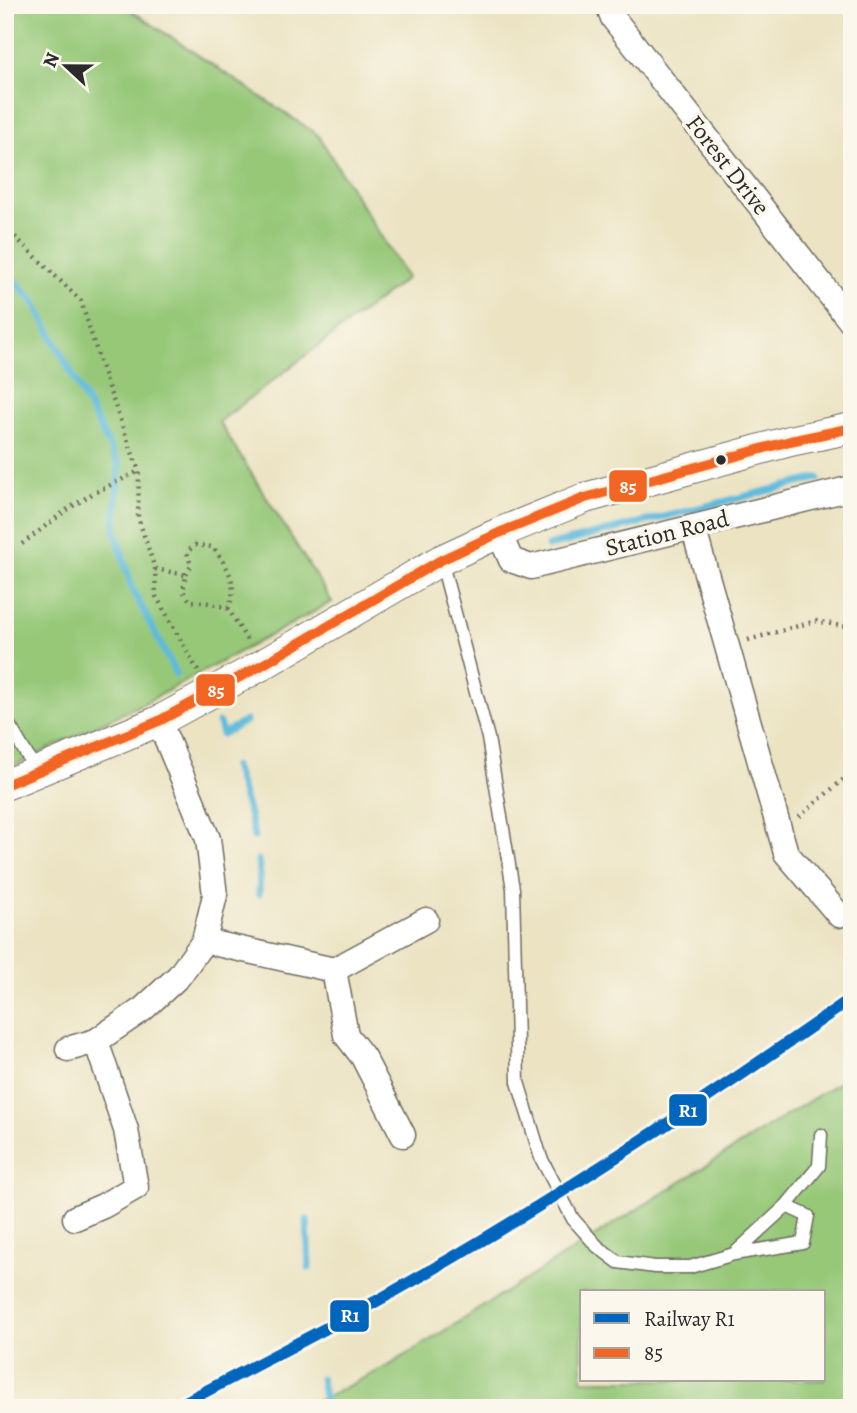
<svg xmlns="http://www.w3.org/2000/svg" width="857" height="1413" viewBox="0 0 857 1413" font-family="Alegreya,serif">
<style>
.green{fill:#96c878;stroke:#607a52;stroke-width:2;fill-rule:evenodd}
.lines{fill:none;stroke-linecap:round;stroke-linejoin:round}
.stream{stroke:#5ebadc;stroke-width:7}
.service-casing{stroke:#6e6b60;stroke-width:15}
.minor-casing{stroke:#6e6b60;stroke-width:27}
.tertiary-casing{stroke:#6e6b60;stroke-width:32}
.path{stroke:#6e6b60;stroke-width:4.5;stroke-dasharray:2 5;stroke-linecap:butt}
.service{stroke:#fff;stroke-width:12}
.minor{stroke:#fff;stroke-width:24}
.tertiary{stroke:#fff;stroke-width:30}
.bus-1-casing{stroke:#fbf7ec;stroke-width:16}
.bus-1{stroke:#f26522;stroke-width:10}
.rail-1-casing{stroke:#fbf7ec;stroke-width:18}
.rail-1{stroke:#0065bd;stroke-width:12}
.bus-dot{fill:#2b2b2b;stroke:#fbf7ec;stroke-width:2.5}
.labels{text-anchor:middle;stroke-width:7;stroke-linejoin:round;paint-order:stroke}
.street-label{font-size:24px;fill:#2b2b2b;stroke:#fbf7ec}
.line-badge{stroke:#fbf7ec;stroke-width:2.5}
.badge-label{font-size:19px;text-anchor:middle;font-weight:bold;fill:#fff}
</style>
<rect width="100%" height="100%" fill="#fbf7ec"/>
<filter id="ink" filterUnits="userSpaceOnUse"><feTurbulence type="fractalNoise" baseFrequency=".0143" numOctaves="2"/><feDisplacementMap in="SourceGraphic" scale="14" xChannelSelector="R" yChannelSelector="G"/><feConvolveMatrix kernelMatrix="1 2 1 2 8 2 1 2 1" color-interpolation-filters="sRGB"/></filter>
<filter id="wash" filterUnits="userSpaceOnUse"><feTurbulence type="fractalNoise" baseFrequency=".00686" numOctaves="4" result="noise"/><feDisplacementMap in="SourceGraphic" scale="28" xChannelSelector="R" yChannelSelector="G"/><feGaussianBlur stdDeviation="1.57" result="paint"/><feColorMatrix in="noise" values="0 0 0 0 0 0 0 0 0 0 0 0 0 0 0 0 0 1.4 0 .05"/><feComposite in="paint" operator="in"/></filter>
<g filter="url(#wash)">
<rect width="100%" height="100%" fill="#ebe3c2"/>
<g class="green">
<path d="M 5,5 L 123,5 L 318,135 L 407,278 L 219,422 L 332,602 L 152,699 L 5,770 Z"/>
<path d="M 852,1074 L 852,1408 L 304,1408 L 390,1365 ZM 582,1292 L 824,1292 L 824,1380 L 582,1380 Z"/>
</g>
<g class="lines">
<g class="stream">
<path d="M 5,271 L 34,301 L 119,465 L 115,530 L 132,588 L 176,674"/>
<path d="M 548,546 L 818,478"/>
<path d="M 219,723 L 222,734 L 246,721"/>
<path d="M 234,766 L 249,814 L 254,837"/>
<path d="M 258,860 L 260,875 L 259,894"/>
<path d="M 307,1220 L 309,1268"/>
<path d="M 321,1379 L 326,1408"/>
</g>
</g>
</g>
<g filter="url(#ink)">
<g class="lines">
<g class="service-casing">
<g id="service">
<path d="M 441,560 L 488,738 L 513,889 L 518,1082 L 541,1158 L 573,1219 L 597,1246 L 618,1262 L 655,1267 L 690,1267 L 734,1254 L 786,1206 L 808,1216 L 803,1243 L 734,1254"/>
<path d="M 5,718 L 37,772"/>
<path d="M 786,1206 L 819,1166 L 821,1135"/>
</g>
</g>
<g class="minor-casing">
<g id="minor">
<path d="M 608,5 L 613,18 L 852,323"/>
<path d="M 693,527 L 786,853 L 839,915"/>
<path d="M 499,533 L 511,560 L 531,567 L 852,488"/>
<path d="M 204,941 L 334,970 L 346,1035 L 363,1057 L 403,1135"/>
<path d="M 334,970 L 426,920"/>
<path d="M 68,1049 L 96,1041 L 143,1009 L 179,976 L 204,941 L 215,895 L 208,839 L 159,721"/>
<path d="M 75,1218 L 103,1206 L 136,1187 L 126,1130 L 96,1041"/>
</g>
</g>
<g class="tertiary-casing">
<path id="tertiary" d="M 5,785 L 159,721 L 262,665 L 441,560 L 499,533 L 585,498 L 790,441 L 852,428"/>
</g>
<g class="path">
<path d="M 5,227 L 81,301 L 106,381 L 139,471"/>
<path d="M 22,544 L 68,509 L 92,494 L 139,471 L 138,517 L 155,569 L 156,596 L 198,671"/>
<path d="M 155,569 L 186,575 L 183,591 L 190,601 L 205,602 L 228,608 C 240,583 227,567 213,547 L 195,545 L 187,552 L 191,566 L 186,575"/>
<path d="M 228,608 L 249,644"/>
<path d="M 748,640 L 816,621 L 852,628"/>
<path d="M 799,817 L 852,772"/>
</g>
<use href="#service" class="service"/>
<use href="#minor" class="minor"/>
<use href="#tertiary" class="tertiary"/>
<g class="bus-1-casing">
<path id="bus-1" d="M 5,785 L 159,721 L 262,665 L 441,560 L 499,533 L 585,498 L 790,441 L 852,428"/>
</g>
<use href="#bus-1" class="bus-1"/>
<g class="rail-1-casing">
<path id="rail-1" d="M 174,1408 C 244,1371 315,1335 384,1297 C 545,1207 701,1104 852,998"/>
</g>
<use href="#rail-1" class="rail-1"/>
</g>
</g>
<circle class="bus-dot" cx="721" cy="460" r="6"/>
<g class="labels">
<g class="street-label">
<text transform="translate(728 165) rotate(52)" y="8">Forest Drive</text>
<text transform="translate(667 533) rotate(-14)" y="8">Station Road</text>
</g>
</g>
<g class="line-badge">
<rect x="608" y="469" width="40" height="34" rx="7" fill="#f26522"/>
<rect x="195" y="673" width="41" height="34" rx="7" fill="#f26522"/>
<rect x="668" y="1093" width="40" height="34" rx="7" fill="#0065bd"/>
<rect x="329" y="1299" width="41" height="34" rx="7" fill="#0065bd"/>
</g>
<g class="badge-label">
<text x="628" y="493">85</text>
<text x="216" y="697">85</text>
<text x="688" y="1117">R1</text>
<text x="350" y="1322">R1</text>
</g>
<rect width="857" height="1413" fill="none" stroke="#fbf7ec" stroke-width="28"/>
<rect x="580" y="1290" width="245" height="91" fill="#fbf7ec" stroke="#a8a59f" stroke-width="2"/>
<rect x="594" y="1313" width="35" height="10" fill="#0065bd" stroke="#a8a59f" stroke-width="2"/>
<text x="644" y="1326" font-size="21" fill="#2b2b2b">Railway R1</text>
<rect x="594" y="1348" width="35" height="10" fill="#f26522" stroke="#a8a59f" stroke-width="2"/>
<text x="644" y="1360" font-size="21" fill="#2b2b2b">85</text>
<g transform="translate(66 66) rotate(292)" stroke="#fbf7ec" stroke-width="5" paint-order="stroke">
<path d="M0-5L12 26L0 18L-12 26Z" fill="#2b2b2b"/>
<text y="-10" font-size="19" font-weight="bold" text-anchor="middle" fill="#2b2b2b">N</text>
</g>
</svg>
